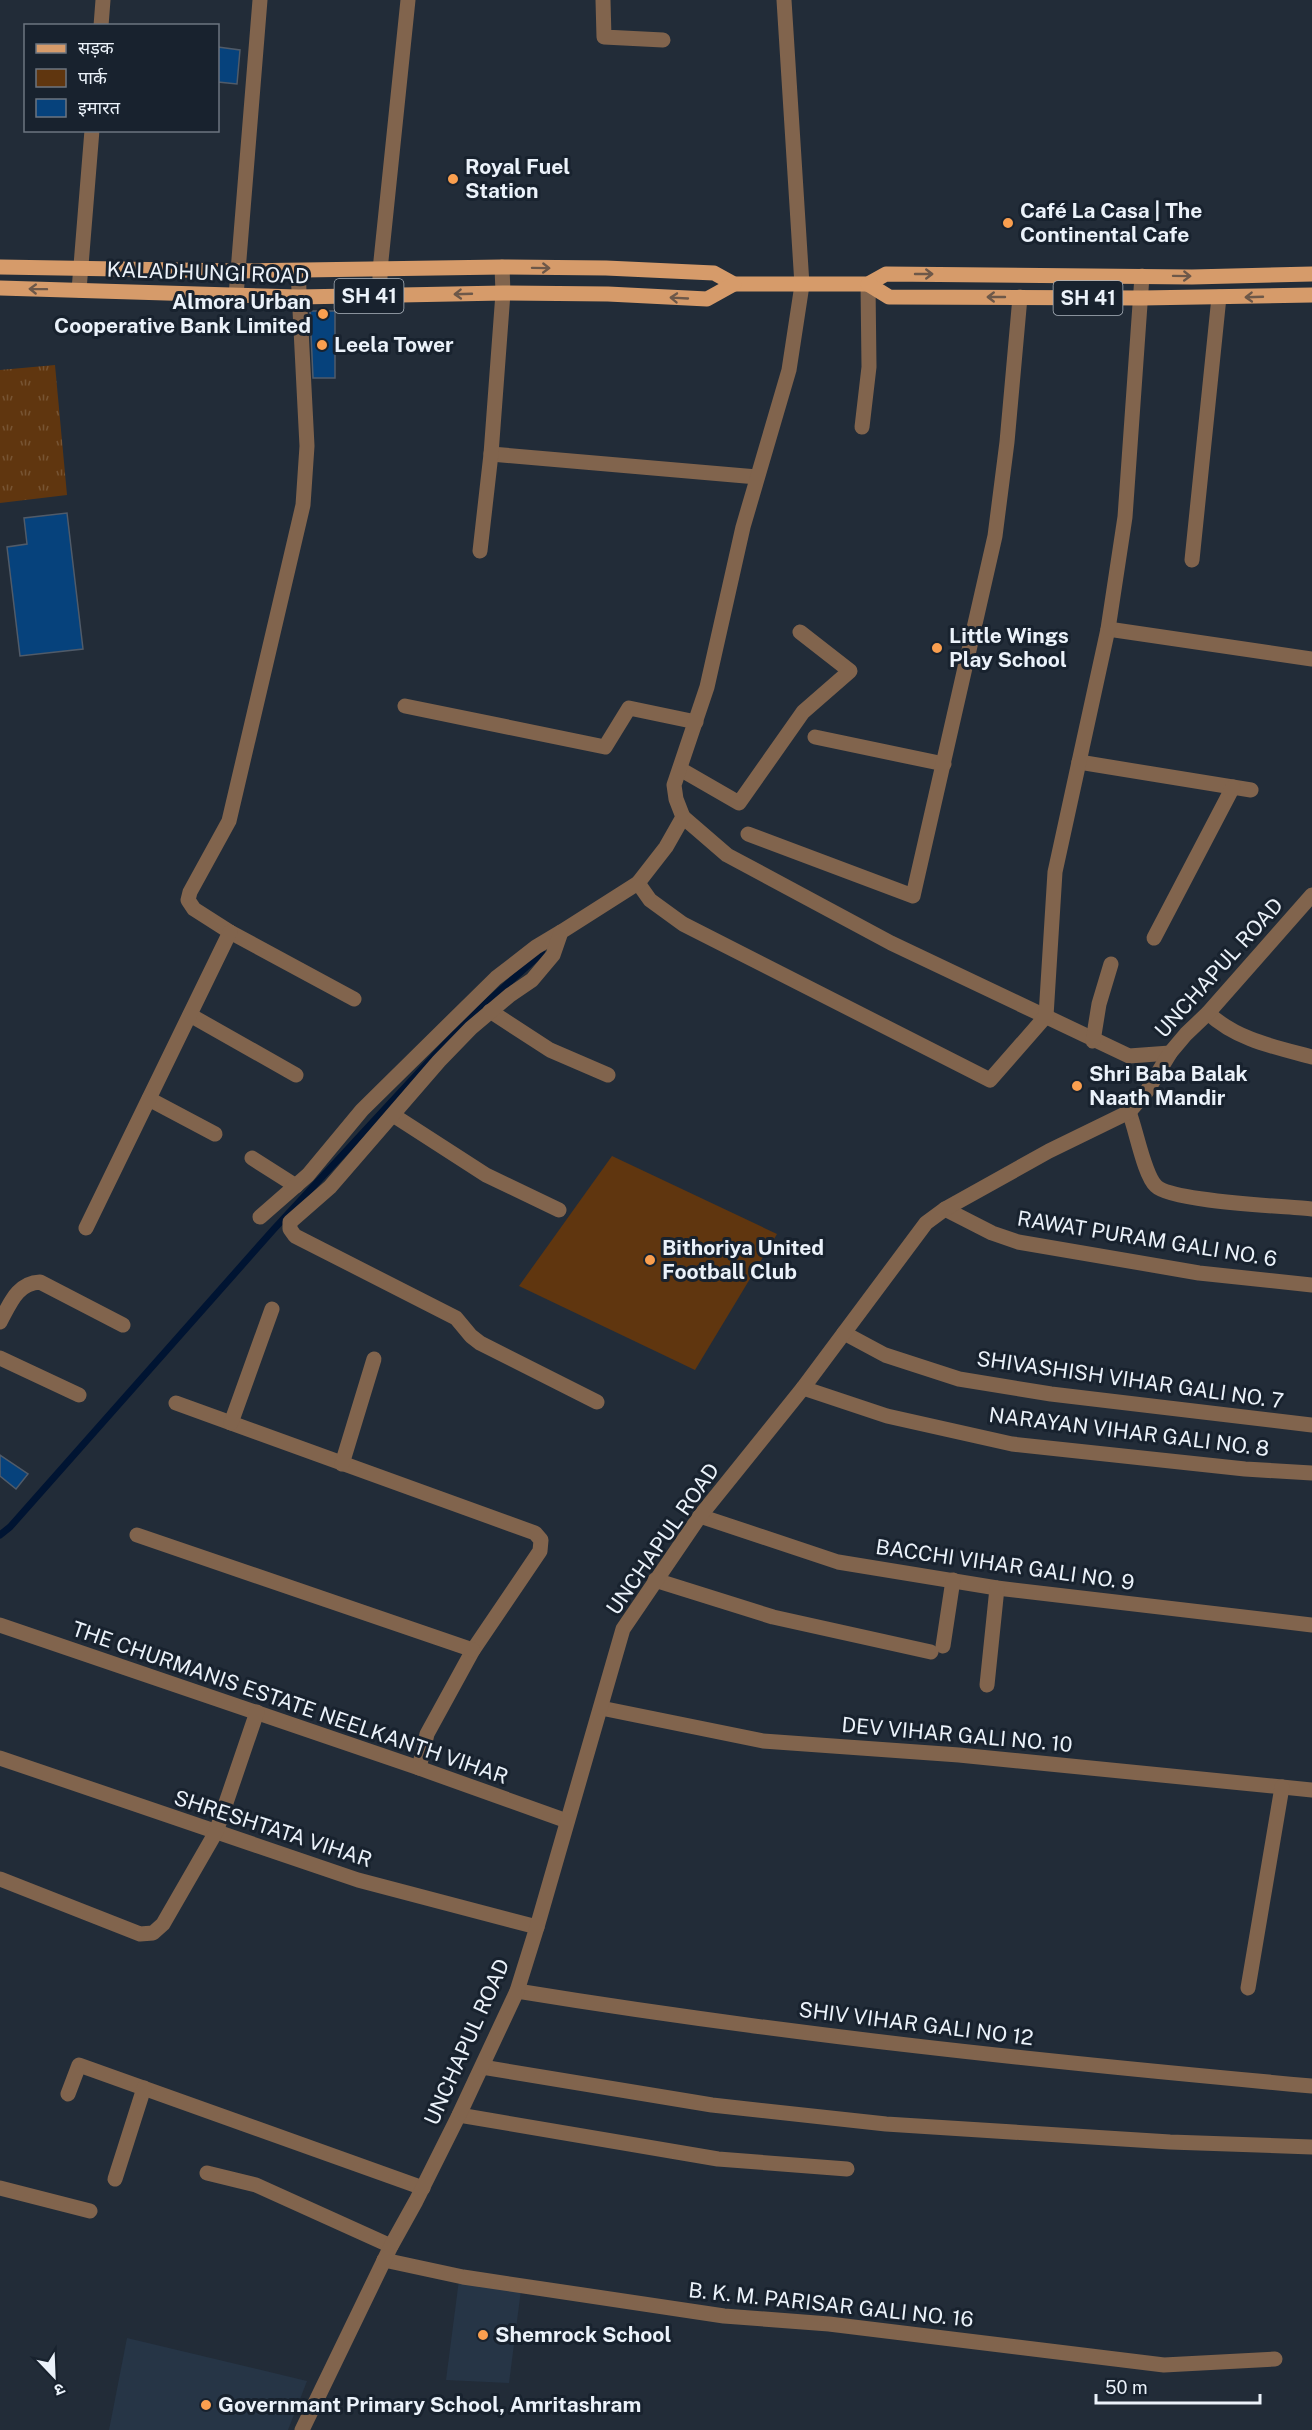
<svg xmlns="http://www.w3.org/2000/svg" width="1312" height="2430" viewBox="0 0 1312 2430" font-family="'Public Sans','Noto Sans Devanagari',sans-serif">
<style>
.built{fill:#263546}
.grass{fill:url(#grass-tufts)}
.park{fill:#60360f}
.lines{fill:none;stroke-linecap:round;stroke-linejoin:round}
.stream{stroke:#001432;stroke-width:7}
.building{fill:#06427c;stroke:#505b69;stroke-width:1.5}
.minor{stroke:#81644d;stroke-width:15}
.major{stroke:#d69b6a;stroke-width:15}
.oneway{stroke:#6d5849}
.poi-dot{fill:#fa9f4f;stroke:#18222e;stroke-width:2}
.labels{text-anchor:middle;stroke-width:6;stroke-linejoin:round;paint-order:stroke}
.shield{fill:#18222e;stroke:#acb4bd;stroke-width:1.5}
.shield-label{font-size:20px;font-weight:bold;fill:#ebf2fa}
.poi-label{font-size:21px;font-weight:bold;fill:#ebf2fa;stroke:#18222e;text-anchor:start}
.street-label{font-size:21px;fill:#ebf2fa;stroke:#18222e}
</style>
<defs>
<pattern id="grass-tufts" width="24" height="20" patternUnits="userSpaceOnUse" patternTransform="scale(1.5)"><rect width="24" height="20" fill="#60360f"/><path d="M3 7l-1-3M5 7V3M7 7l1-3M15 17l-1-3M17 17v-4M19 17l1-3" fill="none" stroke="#775433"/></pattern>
</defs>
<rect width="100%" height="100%" fill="#222c38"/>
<g class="built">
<path d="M 459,2280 L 521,2290 L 509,2383 L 446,2380 Z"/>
<path d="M 127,2338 L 307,2381 L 288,2430 L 109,2430 Z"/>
</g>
<path class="grass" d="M 55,365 L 67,495 L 0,503 L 0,370 Z"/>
<path class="park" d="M 612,1156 L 777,1234 L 695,1370 L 519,1286 Z"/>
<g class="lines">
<path class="stream" d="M 0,1535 L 10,1527 L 274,1229 L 467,1020 L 542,953"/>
</g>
<g class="building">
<path d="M 218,47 L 240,50 L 237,84 L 218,82 Z"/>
<path d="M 310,311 L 335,311 L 335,378 L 313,378 Z"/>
<path d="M 67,513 L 83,649 L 20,656 L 7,547 L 27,544 L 24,518 Z"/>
<path d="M 0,1455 L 28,1474 L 16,1489 L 0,1476 Z"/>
</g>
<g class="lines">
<g class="minor">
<path d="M 603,0 L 604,37 L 663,40"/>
<path d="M 101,26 L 103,0"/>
<path d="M 298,271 L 307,446 L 303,505 L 229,821 L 190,892 L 188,900 L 194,909 L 230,932 L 354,999"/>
<path d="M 79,290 L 92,130"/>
<path d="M 236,296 L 260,0"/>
<path d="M 380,296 L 380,270 L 408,0"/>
<path d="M 862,427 L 869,367 L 868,284"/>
<path d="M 491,454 L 757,477"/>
<path d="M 480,551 L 491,454 L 503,293 L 502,267"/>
<path d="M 1192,560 L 1219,297"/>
<path d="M 1108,629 L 1312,659"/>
<path d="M 405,706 L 605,747 L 629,708 L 696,722"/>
<path d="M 815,737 L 944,764"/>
<path d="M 1079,762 L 1251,790"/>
<path d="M 680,769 L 739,803 L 803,712 L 850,671 L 800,632"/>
<path d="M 683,817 L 727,855 L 891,943 L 1129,1056 L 1170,1053"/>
<path d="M 748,834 L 913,896 L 995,536 L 1007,442 L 1020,297"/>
<path d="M 638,883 L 650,900 L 683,924 L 990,1080 L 1046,1016 L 1055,872 L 1108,629 L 1125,517 L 1142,276"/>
<path d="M 1154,938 L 1233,787"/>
<path d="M 490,1011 L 550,1050 L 608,1075"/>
<path d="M 1208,1013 C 1237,1040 1275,1047 1312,1057"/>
<path d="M 190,1015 L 296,1075"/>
<path d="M 1093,1041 L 1099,1004 L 1111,964"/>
<path d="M 149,1099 L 215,1134"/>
<path d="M 1129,1112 C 1136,1129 1144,1175 1156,1186 C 1172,1202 1285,1206 1312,1209"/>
<path d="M 393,1115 L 486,1175 L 559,1210"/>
<path d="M 252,1158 L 296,1186"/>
<path d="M 945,1209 L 992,1233 L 1018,1242 L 1199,1273 L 1312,1285"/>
<path d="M 260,1217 L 308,1175 L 362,1110 L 496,978 L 536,947 L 561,932"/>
<path d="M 86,1228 L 230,932"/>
<path d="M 0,1322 C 10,1304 17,1283 40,1282 L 123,1325"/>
<path d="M 844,1333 L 885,1355 L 959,1379 L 1051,1394 L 1312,1425"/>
<path d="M 0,1358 L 79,1395"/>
<path d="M 803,1388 L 887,1416 L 1012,1444 L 1245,1469 L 1312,1473"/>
<path d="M 597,1402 L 480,1343 L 471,1336 L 456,1318 L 295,1236 L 290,1229 L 290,1222 L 330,1187 L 439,1061 L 471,1028 L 510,995 L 532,980 L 553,955 L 561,932 L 638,883 L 666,847 L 683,817 L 676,799 L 674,785 L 707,687 L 743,527 L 789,370 L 802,285 L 784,0"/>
<path d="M 176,1403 L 535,1533 L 541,1540 L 540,1551 L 473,1650 L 427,1734 L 419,1768"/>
<path d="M 231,1423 L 272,1309"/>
<path d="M 342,1464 L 374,1359"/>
<path d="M 700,1516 L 838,1562 L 997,1588 L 1312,1625"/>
<path d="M 137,1535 L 473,1650"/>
<path d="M 655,1580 L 773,1617 L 931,1652"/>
<path d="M 0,1625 L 419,1768 L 567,1821"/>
<path d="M 943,1646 L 953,1580"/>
<path d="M 987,1685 L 997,1588"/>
<path d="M 601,1708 L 763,1741 L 959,1755 L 1312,1790"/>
<path d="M 0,1758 L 358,1880 L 537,1927"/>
<path d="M 0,1879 L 140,1934 L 153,1933 L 163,1924 L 216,1832 L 257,1712"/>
<path d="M 1248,1988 L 1282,1787"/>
<path d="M 517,1991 C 780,2034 1046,2062 1312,2086"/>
<path d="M 482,2067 L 712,2105 L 886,2124 L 1170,2142 L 1312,2147"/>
<path d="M 68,2094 L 79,2065 L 423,2188"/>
<path d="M 459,2115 L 718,2159 L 847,2169"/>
<path d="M 207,2173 L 256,2185 L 391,2246"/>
<path d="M 115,2179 L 144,2088"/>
<path d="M 0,2188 L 90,2211"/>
<path d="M 384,2260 L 463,2277 L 724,2316 L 829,2324 L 1164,2365 L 1275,2359"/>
<path d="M 302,2430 L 391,2246 L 416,2201 L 459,2115 L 517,1991 L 537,1927 L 623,1629 L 700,1516 L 803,1388 L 926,1223 L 945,1209 L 1049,1151 L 1129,1112 L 1147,1091 L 1170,1053 L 1186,1034 L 1208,1013 L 1312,895"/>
</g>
<g class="major">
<path d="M 0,267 L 237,271 L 502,267 L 606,268 L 714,273 L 734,284 L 868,284 L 886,274 L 1192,277 L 1312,274"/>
<path d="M 868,284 L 889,297 L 1142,298 L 1312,295"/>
<path d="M 0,288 L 299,297 L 503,293 L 608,294 L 707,299 L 734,284"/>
</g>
</g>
<defs><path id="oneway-shaft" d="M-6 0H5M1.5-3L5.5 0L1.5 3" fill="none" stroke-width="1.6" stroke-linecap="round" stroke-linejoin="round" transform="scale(1.5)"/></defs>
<g class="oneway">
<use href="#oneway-shaft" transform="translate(541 268) rotate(1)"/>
<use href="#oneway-shaft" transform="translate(924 274)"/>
<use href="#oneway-shaft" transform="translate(1182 276) rotate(1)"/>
<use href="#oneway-shaft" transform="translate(38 289) rotate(-179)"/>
<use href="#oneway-shaft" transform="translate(463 294) rotate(178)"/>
<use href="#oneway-shaft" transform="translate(996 297) rotate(180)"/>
<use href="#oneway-shaft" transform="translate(1254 297) rotate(178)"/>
<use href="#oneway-shaft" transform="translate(679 298) rotate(-177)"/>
</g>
<g class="poi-dot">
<circle cx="453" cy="179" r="6"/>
<circle cx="1008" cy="223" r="6"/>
<circle cx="323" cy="314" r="6"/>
<circle cx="322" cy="345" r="6"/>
<circle cx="937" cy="648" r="6"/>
<circle cx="1077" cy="1086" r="6"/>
<circle cx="650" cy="1260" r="6"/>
<circle cx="483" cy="2335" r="6"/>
<circle cx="206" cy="2405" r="6"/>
</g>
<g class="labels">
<g class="shield">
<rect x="334.5" y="279" width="69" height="34" rx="4.5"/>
<rect x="1053.5" y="281" width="69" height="34" rx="4.5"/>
</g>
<g class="shield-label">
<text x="369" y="303">SH 41</text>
<text x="1088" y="305">SH 41</text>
</g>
<g class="poi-label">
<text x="465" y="174">Royal Fuel<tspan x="465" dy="24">Station</tspan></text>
<text x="1020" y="218">Café La Casa | The<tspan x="1020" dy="24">Continental Cafe</tspan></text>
<text x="311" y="309" text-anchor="end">Almora Urban<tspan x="311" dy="24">Cooperative Bank Limited</tspan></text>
<text x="334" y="352">Leela Tower</text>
<text x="949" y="643">Little Wings<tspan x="949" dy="24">Play School</tspan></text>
<text x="1089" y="1081">Shri Baba Balak<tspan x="1089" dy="24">Naath Mandir</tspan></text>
<text x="662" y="1255">Bithoriya United<tspan x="662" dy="24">Football Club</tspan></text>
<text x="495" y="2342">Shemrock School</text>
<text x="218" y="2412">Governmant Primary School, Amritashram</text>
</g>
<g class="street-label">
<text transform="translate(208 273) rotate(2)" y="7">KALADHUNGI ROAD</text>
<text transform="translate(1219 968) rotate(-48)" y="7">UNCHAPUL ROAD</text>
<text transform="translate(1147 1239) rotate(9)" y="7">RAWAT PURAM GALI NO. 6</text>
<text transform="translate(1130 1380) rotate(8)" y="7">SHIVASHISH VIHAR GALI NO. 7</text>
<text transform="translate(1129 1432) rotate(7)" y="7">NARAYAN VIHAR GALI NO. 8</text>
<text transform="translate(663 1539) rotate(-55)" y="7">UNCHAPUL ROAD</text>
<text transform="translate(1005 1565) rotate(8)" y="7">BACCHI VIHAR GALI NO. 9</text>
<text transform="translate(290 1703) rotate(19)" y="7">THE CHURMANIS ESTATE NEELKANTH VIHAR</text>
<text transform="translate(957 1735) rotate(5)" y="7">DEV VIHAR GALI NO. 10</text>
<text transform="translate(273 1829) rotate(18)" y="7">SHRESHTATA VIHAR</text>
<text transform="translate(916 2024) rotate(7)" y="7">SHIV VIHAR GALI NO 12</text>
<text transform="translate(467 2042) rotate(-66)" y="7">UNCHAPUL ROAD</text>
<text transform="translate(831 2305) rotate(6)" y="7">B. K. M. PARISAR GALI NO. 16</text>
</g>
</g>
<rect x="24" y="24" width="195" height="108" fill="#18222e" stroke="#6c7580" stroke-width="1.5"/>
<rect x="36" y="44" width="30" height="9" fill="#d69b6a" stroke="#6c7580" stroke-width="1.5"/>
<text x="78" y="54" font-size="18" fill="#ebf2fa">सड़क</text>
<rect x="36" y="69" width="30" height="18" fill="#60360f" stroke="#6c7580" stroke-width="1.5"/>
<text x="78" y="84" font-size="18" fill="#ebf2fa">पार्क</text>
<rect x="36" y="99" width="30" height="18" fill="#06427c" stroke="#6c7580" stroke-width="1.5"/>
<text x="78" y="114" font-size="18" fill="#ebf2fa">इमारत</text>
<g transform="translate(54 2376) rotate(157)" stroke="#18222e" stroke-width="4.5" paint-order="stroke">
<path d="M0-4.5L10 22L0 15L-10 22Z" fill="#ebf2fa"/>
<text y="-9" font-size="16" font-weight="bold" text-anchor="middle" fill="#ebf2fa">उ</text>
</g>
<path d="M1096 2394v9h164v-9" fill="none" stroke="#ebf2fa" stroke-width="3"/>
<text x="1105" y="2394" font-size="18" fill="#ebf2fa" stroke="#18222e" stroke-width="4.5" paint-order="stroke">50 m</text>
</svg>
